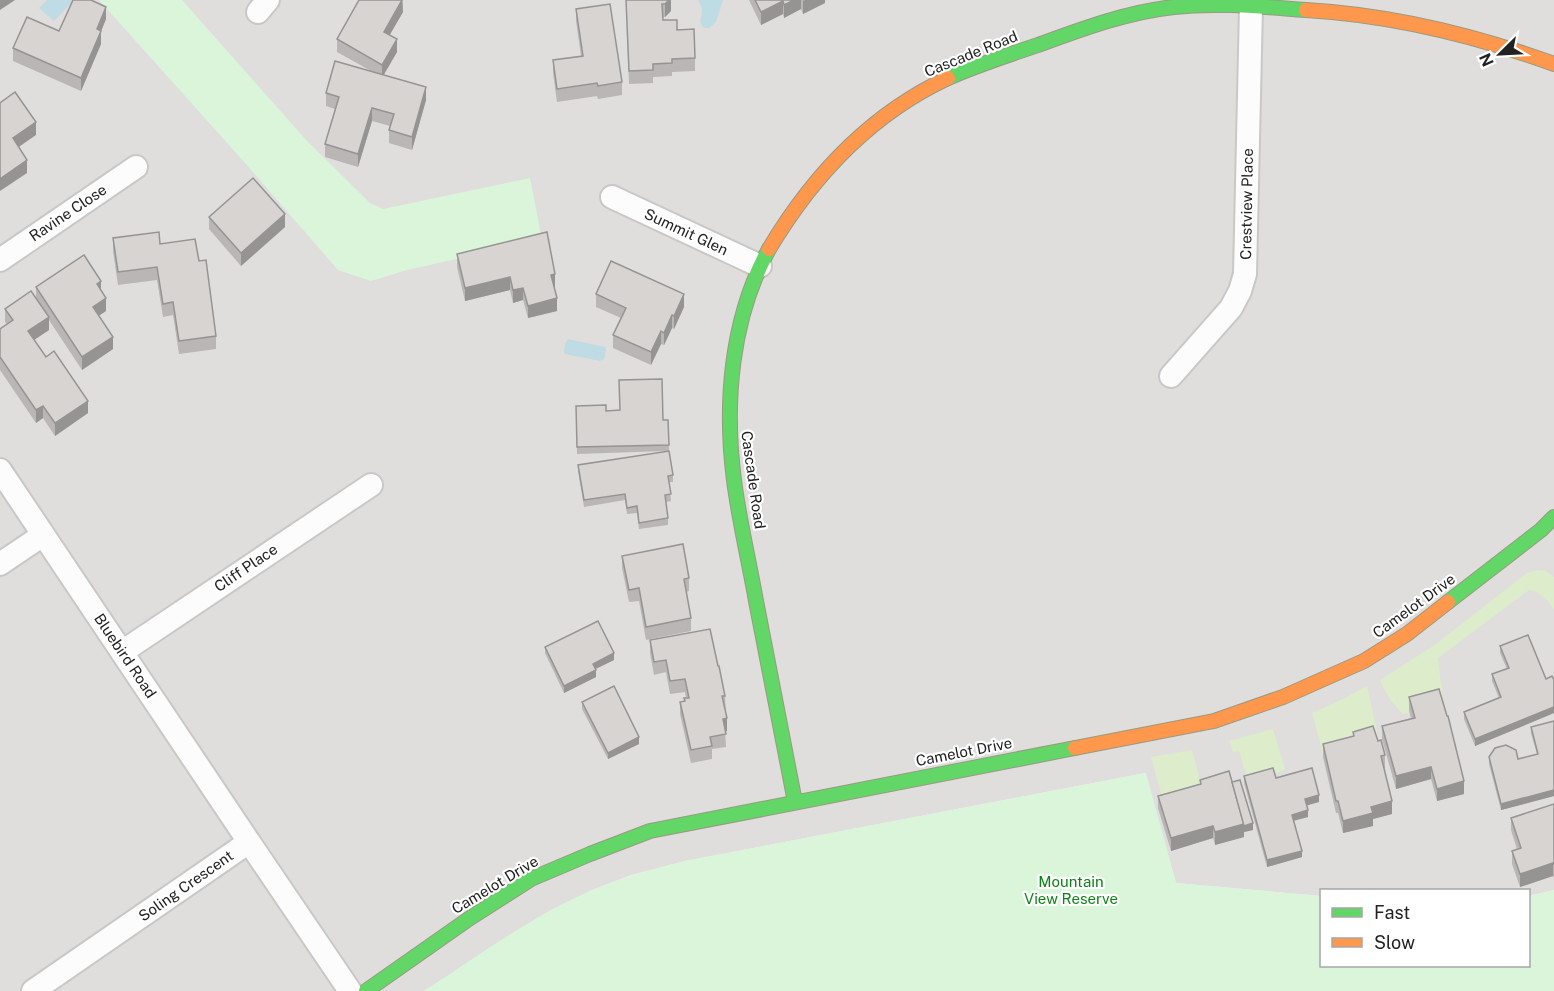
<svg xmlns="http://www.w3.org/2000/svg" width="1554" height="991" viewBox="0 0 1554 991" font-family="'Public Sans',sans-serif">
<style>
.residential{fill:#dfdedc}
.grass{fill:#ddeccb}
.park{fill:#daf5da}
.water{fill:#bfdbe3}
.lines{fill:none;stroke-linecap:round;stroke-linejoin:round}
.street-casing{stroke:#c9c8c7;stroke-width:26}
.fast-casing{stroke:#999a82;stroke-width:16}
.slow-casing{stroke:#999a82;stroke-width:16}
.street{stroke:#fdfcfc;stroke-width:22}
.fast{stroke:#63d668;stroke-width:14}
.slow{stroke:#ff974d;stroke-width:14}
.wall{fill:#b9b6b5}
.shaded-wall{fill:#969493}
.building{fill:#d7d4d2;stroke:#969493;stroke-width:1.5}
.labels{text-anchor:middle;stroke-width:4.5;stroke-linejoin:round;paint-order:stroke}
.street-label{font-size:15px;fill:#222;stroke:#fff}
.park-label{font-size:15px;fill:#0c8416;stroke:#fff}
</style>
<rect width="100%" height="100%" fill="#f0eeeb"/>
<path class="residential" d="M 0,0 L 1554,0 L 1554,890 L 1529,896 L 1528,890 L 1322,890 L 1321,896 L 1176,883 L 1145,773 L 685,861 L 631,875 L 592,890 L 551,910 L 424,991 L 0,991 Z"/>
<g class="grass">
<path d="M 1538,570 L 1546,571 L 1554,577 L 1554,610 C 1548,600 1541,592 1529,590 L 1438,658 L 1443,701 L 1409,710 L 1409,712 L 1403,714 C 1392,704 1386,693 1380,680 L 1436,644 L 1527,573 Z"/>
<path d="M 1367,686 L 1378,737 L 1353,744 L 1324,757 L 1312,713 L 1339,701 Z"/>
<path d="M 1273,729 L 1285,769 L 1273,775 L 1248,777 L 1246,775 L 1239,751 L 1233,752 L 1229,741 Z"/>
<path d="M 1192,750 L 1201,784 L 1164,804 L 1151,757 Z"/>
</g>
<g class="park">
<path d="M 99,0 L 182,0 L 307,141 L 370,203 L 383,209 L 530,178 L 542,240 L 407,270 L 371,281 L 338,270 L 246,164 Z"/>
<path d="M 1146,773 L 1176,883 L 1321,896 L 1322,966 L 1528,966 L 1529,896 L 1554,890 L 1554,991 L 424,991 C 478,956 533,915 593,890 C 623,877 654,869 685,861 Z"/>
</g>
<g class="water">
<path d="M 47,0 L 74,0 L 54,21 L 39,8 Z"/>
<path d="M 698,0 L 723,0 L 716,22 L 709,28 L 704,28 C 698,21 701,20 702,12 C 703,8 700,4 698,0 Z"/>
<path d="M 568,339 L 605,347 L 606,350 L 604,359 L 600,361 L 565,354 L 564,352 L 565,344 Z"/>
</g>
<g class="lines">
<g class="street-casing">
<g id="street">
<path d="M 258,12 L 268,0"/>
<path d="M 612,197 L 760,266"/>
<path d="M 0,260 L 136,167"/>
<path d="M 1171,376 L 1231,308 L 1240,291 L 1245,274 L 1251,6"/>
<path d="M 0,470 L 249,842"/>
<path d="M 0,564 L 43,535"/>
<path d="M 122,652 L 371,485"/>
<path d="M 33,991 L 249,842 L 350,991"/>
</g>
</g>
<g class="fast-casing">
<g id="fast">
<path d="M 948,78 C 977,65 1008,55 1038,45 C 1082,29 1127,12 1174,7 C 1218,2 1263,7 1306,10"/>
<path d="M 769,249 C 731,318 724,403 734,480 C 739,520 749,561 756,601 C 769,668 782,735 795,802"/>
<path d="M 1448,602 L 1541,530 L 1554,517"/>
<path d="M 366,991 L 470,918 L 531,879 L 590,854 L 650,831 L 1075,748"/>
</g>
</g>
<g class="slow-casing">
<g id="slow">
<path d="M 1306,10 C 1391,15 1474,35 1554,64"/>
<path d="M 769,249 C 812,177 871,114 948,78"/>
<path d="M 1075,748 L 1214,721 L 1283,697 L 1364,661 L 1407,634 L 1448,602"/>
</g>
</g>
<use href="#street" class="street"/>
<use href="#fast" class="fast"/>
<use href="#slow" class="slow"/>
</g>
<g class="wall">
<path d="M 403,0 L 403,12 L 389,35 L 397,52 L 383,75 L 426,100 L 412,150 L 389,143 L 389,130 L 390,126 L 372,121 L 358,167 L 325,157 L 325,144 L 335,109 L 326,106 L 326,93 L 371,71 L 337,52 L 337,39 Z"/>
<path d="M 626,0 L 671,0 L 671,11 L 665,17 L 662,17 L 663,20 L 677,30 L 695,58 L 695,71 L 672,72 L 672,76 L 653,77 L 653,83 L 629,84 Z"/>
<path d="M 749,0 L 825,0 L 825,3 L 803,14 L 801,9 L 784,18 L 783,14 L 761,25 Z"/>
<path d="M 576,9 L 622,82 L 622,95 L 598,99 L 597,96 L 557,102 L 553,73 L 553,60 L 581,56 L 576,21 Z"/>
<path d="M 106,19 L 101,31 L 101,44 L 81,91 L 13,61 L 13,48 Z"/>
<path d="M 209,217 L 285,227 L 241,266 L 209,229 Z"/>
<path d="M 113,238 L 160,244 L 199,261 L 216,336 L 216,349 L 179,354 L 173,315 L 163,317 L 157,280 L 118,285 L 113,251 Z"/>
<path d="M 457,254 L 555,287 L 554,287 L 557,311 L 528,318 L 523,300 L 513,303 L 510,290 L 465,301 L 457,267 Z"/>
<path d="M 36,287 L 101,290 L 106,311 L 99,316 L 113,349 L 82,370 L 49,320 L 49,330 L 34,340 L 88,413 L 55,436 L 43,418 L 36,423 L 0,370 L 0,329 L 7,324 L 5,322 L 5,309 L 36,298 Z"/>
<path d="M 596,294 L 684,307 L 674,329 L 672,328 L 664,345 L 661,344 L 651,365 L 613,348 L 613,335 L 621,318 L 596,307 Z"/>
<path d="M 576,406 L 606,411 L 620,410 L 663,420 L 668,420 L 669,451 L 673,475 L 673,482 L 669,482 L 671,501 L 666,502 L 668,518 L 668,525 L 639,529 L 637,513 L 627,514 L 625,500 L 584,507 L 578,471 L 578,465 L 667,451 L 577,454 Z"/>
<path d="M 622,556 L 689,578 L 689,591 L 686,592 L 691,618 L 691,631 L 646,640 L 639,601 L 629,602 L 622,568 Z"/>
<path d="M 650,640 L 718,666 L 725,696 L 727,731 L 725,731 L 726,747 L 712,749 L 712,759 L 691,763 L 680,714 L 680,702 L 684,701 L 684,698 L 686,698 L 685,692 L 670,694 L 666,672 L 654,675 L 650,653 Z"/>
<path d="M 1500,646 L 1546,679 L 1554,680 L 1554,713 L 1475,746 L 1464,719 L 1464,712 L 1499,698 L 1492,681 L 1492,674 L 1507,669 L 1500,653 Z"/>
<path d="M 545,647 L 614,660 L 596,669 L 596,677 L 564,693 L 545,653 Z"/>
<path d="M 1409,697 L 1464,794 L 1437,801 L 1431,779 L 1396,789 L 1382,739 L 1382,726 L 1411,718 L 1409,710 Z"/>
<path d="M 582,702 L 639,744 L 608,759 L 582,709 Z"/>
<path d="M 1554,721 L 1554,796 L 1501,810 L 1489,764 L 1489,757 L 1518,759 L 1537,754 L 1531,733 L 1531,727 Z"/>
<path d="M 1353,732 L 1378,741 L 1385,755 L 1385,768 L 1384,768 L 1392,814 L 1373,819 L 1373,826 L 1343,833 L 1338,813 L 1336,813 L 1323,757 L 1323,744 L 1353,736 Z"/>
<path d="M 1244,776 L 1276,778 L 1319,802 L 1307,805 L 1308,817 L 1294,821 L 1302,857 L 1267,867 L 1244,783 Z"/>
<path d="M 1200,780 L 1253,830 L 1244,832 L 1244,837 L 1215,845 L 1213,838 L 1171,851 L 1158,808 L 1158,796 L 1200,784 Z"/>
<path d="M 1554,804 L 1554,878 L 1553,876 L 1520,887 L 1512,864 L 1512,851 L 1517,849 L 1511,830 L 1511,818 Z"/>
</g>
<g class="shaded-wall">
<path d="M 0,0 L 15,0 L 0,10 Z"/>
<path d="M 402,0 L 403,12 L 384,45 L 384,32 Z"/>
<path d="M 669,0 L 671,0 L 671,11 L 665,17 L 665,4 Z"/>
<path d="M 794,0 L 801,0 L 801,9 L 784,18 L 784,5 Z"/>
<path d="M 805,0 L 825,0 L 825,3 L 803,14 L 803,1 Z"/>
<path d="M 783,1 L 783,14 L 761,25 L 761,12 Z"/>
<path d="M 106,7 L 106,19 L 100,34 L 101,31 L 101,44 L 81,91 L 81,78 L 97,29 Z"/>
<path d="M 397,39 L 397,52 L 382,78 L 382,65 Z"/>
<path d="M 426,87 L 426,100 L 412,150 L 412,137 Z"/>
<path d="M 372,108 L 372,121 L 358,167 L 358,154 Z"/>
<path d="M 36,122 L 36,135 L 13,151 L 13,138 Z"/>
<path d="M 27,160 L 27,173 L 0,191 L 0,179 Z"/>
<path d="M 285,214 L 285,227 L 241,266 L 241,253 Z"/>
<path d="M 555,274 L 555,287 L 551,288 L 551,275 Z"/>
<path d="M 510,277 L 510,290 L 465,301 L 465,288 Z"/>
<path d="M 101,281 L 101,294 L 97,284 Z"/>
<path d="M 523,288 L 523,300 L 513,303 L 513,290 Z"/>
<path d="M 684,294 L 684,307 L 674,329 L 674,316 Z"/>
<path d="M 106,298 L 106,311 L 93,319 L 93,307 Z"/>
<path d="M 557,298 L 557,311 L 528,318 L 528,306 Z"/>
<path d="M 672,315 L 672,328 L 664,345 L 664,333 Z"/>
<path d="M 49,317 L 49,330 L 28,344 L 28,331 Z"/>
<path d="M 661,331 L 661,344 L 651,365 L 651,352 Z"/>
<path d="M 113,337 L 113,349 L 82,370 L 82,357 Z"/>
<path d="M 88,401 L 88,413 L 55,436 L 55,423 Z"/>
<path d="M 43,406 L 43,418 L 36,423 L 36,410 Z"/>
<path d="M 614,653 L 614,660 L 593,670 L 593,664 Z"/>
<path d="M 596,670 L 596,677 L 564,693 L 564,686 Z"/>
<path d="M 1554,707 L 1554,713 L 1475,746 L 1475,739 Z"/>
<path d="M 727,718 L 727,731 L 723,732 L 723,719 Z"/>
<path d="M 639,737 L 639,744 L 608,759 L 608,753 Z"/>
<path d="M 1431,767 L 1431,779 L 1396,789 L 1396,776 Z"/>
<path d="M 1464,781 L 1464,794 L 1437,801 L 1437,789 Z"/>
<path d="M 1554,790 L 1554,796 L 1501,810 L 1501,804 Z"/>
<path d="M 1319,795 L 1319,802 L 1305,806 L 1305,799 Z"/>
<path d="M 1392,801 L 1392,814 L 1373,819 L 1373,826 L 1343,833 L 1343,821 L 1371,807 Z"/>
<path d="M 1308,810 L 1308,817 L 1292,821 L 1292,815 Z"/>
<path d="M 1253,823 L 1253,830 L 1244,832 L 1244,837 L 1215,845 L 1215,832 L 1244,824 Z"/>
<path d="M 1213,826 L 1213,838 L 1171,851 L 1171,838 Z"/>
<path d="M 1302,851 L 1302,857 L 1267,867 L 1267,860 Z"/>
<path d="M 1553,863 L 1553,876 L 1520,887 L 1520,874 Z"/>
</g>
<g class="building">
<path d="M 73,0 L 91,0 L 106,7 L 97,29 L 101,31 L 81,78 L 13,48 L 27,17 L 59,31 Z"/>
<path d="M 359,0 L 402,0 L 384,32 L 397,39 L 382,65 L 337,39 Z"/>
<path d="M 626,0 L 669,0 L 665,4 L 662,4 L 663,20 L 677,20 L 677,30 L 694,29 L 695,58 L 672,59 L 672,63 L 653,64 L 653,70 L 629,71 Z"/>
<path d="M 755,0 L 794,0 L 784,5 L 783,1 L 761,12 Z"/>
<path d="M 610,4 L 622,82 L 598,86 L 597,83 L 557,89 L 553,60 L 583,56 L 576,9 Z"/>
<path d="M 335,61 L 426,87 L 412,137 L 389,130 L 394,114 L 372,108 L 358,154 L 325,144 L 339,97 L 326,93 Z"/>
<path d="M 15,92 L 36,122 L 13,138 L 27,160 L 0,179 L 0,103 Z"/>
<path d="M 253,178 L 285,214 L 241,253 L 209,217 Z"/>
<path d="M 159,232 L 160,244 L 195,239 L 199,261 L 206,260 L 216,336 L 179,341 L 173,302 L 163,304 L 157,267 L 118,272 L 113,238 Z"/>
<path d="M 547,232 L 555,274 L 551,275 L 557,298 L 528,306 L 523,288 L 513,290 L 510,277 L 465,288 L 457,254 Z"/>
<path d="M 84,255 L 101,281 L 97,284 L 106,298 L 93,307 L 113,337 L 82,357 L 36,287 Z"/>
<path d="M 611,261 L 684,294 L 674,316 L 672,315 L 664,333 L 661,331 L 651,352 L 613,335 L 626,308 L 596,294 Z"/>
<path d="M 31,291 L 49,317 L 28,331 L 46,357 L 54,351 L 88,401 L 55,423 L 43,406 L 36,410 L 0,357 L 0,329 L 13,320 L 5,309 Z"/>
<path d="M 662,379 L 663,420 L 668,420 L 669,445 L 577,447 L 576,406 L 606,405 L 606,411 L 620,410 L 619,380 Z"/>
<path d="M 669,451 L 673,475 L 668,476 L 671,494 L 665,495 L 668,518 L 639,523 L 637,506 L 627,508 L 625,494 L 584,500 L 578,465 Z"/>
<path d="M 683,544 L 689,578 L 684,579 L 691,618 L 646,627 L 639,588 L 629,590 L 622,556 Z"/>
<path d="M 598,621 L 614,653 L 593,664 L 596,670 L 564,686 L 545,647 Z"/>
<path d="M 710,629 L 718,666 L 719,666 L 725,696 L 722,696 L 727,718 L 723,719 L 726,734 L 710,737 L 712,746 L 691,750 L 680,702 L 685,701 L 684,698 L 689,698 L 685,679 L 670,681 L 666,660 L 654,662 L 650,640 Z"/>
<path d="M 1528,635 L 1546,679 L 1552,676 L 1554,680 L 1554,707 L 1475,739 L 1464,712 L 1501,697 L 1492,674 L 1509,668 L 1500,646 Z"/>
<path d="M 614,686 L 639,737 L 608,753 L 582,702 Z"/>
<path d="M 1439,689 L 1447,716 L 1448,716 L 1464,781 L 1437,789 L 1431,767 L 1396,776 L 1382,726 L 1415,718 L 1409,697 Z"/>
<path d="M 1554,721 L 1554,790 L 1501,804 L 1489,757 L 1495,748 L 1506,745 L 1516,750 L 1518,759 L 1538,754 L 1531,727 Z"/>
<path d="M 1373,726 L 1378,741 L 1381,740 L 1385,755 L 1381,756 L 1392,801 L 1371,807 L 1373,813 L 1343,821 L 1338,801 L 1336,801 L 1323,744 L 1354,736 L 1353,732 Z"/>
<path d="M 1273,768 L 1276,778 L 1312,768 L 1319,795 L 1305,799 L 1308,810 L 1292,815 L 1302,851 L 1267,860 L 1244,776 Z"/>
<path d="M 1229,771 L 1244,824 L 1215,832 L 1213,826 L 1171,838 L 1158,796 L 1201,784 L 1200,780 Z"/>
<path d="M 1240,780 L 1253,823 L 1244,826 L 1232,782 Z"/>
<path d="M 1554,804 L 1554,865 L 1553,863 L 1520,874 L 1512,851 L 1521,848 L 1511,818 Z"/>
</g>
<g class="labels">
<g class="street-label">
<text transform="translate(971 54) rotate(-22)" y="5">Cascade Road</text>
<text transform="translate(1247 204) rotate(-89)" y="5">Crestview Place</text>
<text transform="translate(68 213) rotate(-34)" y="5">Ravine Close</text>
<text transform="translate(686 232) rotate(25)" y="5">Summit Glen</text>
<text transform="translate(753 480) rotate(82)" y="5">Cascade Road</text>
<text transform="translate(246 568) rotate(-34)" y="5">Cliff Place</text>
<text transform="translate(1414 606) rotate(-36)" y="5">Camelot Drive</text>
<text transform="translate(125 656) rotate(56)" y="5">Bluebird Road</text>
<text transform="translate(964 752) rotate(-11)" y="5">Camelot Drive</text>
<text transform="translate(495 885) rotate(-31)" y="5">Camelot Drive</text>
<text transform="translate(186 886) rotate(-35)" y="5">Soling Crescent</text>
</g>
<g class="park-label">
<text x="1071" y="887">Mountain<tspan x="1071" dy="17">View Reserve</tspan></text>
</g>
</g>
<rect x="1320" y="889" width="210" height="78" fill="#ffffff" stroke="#a7a7a7" stroke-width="1.5"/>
<rect x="1332" y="908" width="30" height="9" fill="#63d668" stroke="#a7a7a7" stroke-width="1.5"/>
<text x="1374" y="919" font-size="18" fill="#222222">Fast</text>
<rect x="1332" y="938" width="30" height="9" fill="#ff974d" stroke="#a7a7a7" stroke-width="1.5"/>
<text x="1374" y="949" font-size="18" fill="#222222">Slow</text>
<g transform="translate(1500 54) rotate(246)" stroke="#ffffff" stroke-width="4.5" paint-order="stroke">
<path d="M0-4.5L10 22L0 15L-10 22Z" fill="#222222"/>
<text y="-9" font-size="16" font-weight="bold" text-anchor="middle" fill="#222222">N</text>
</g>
</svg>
